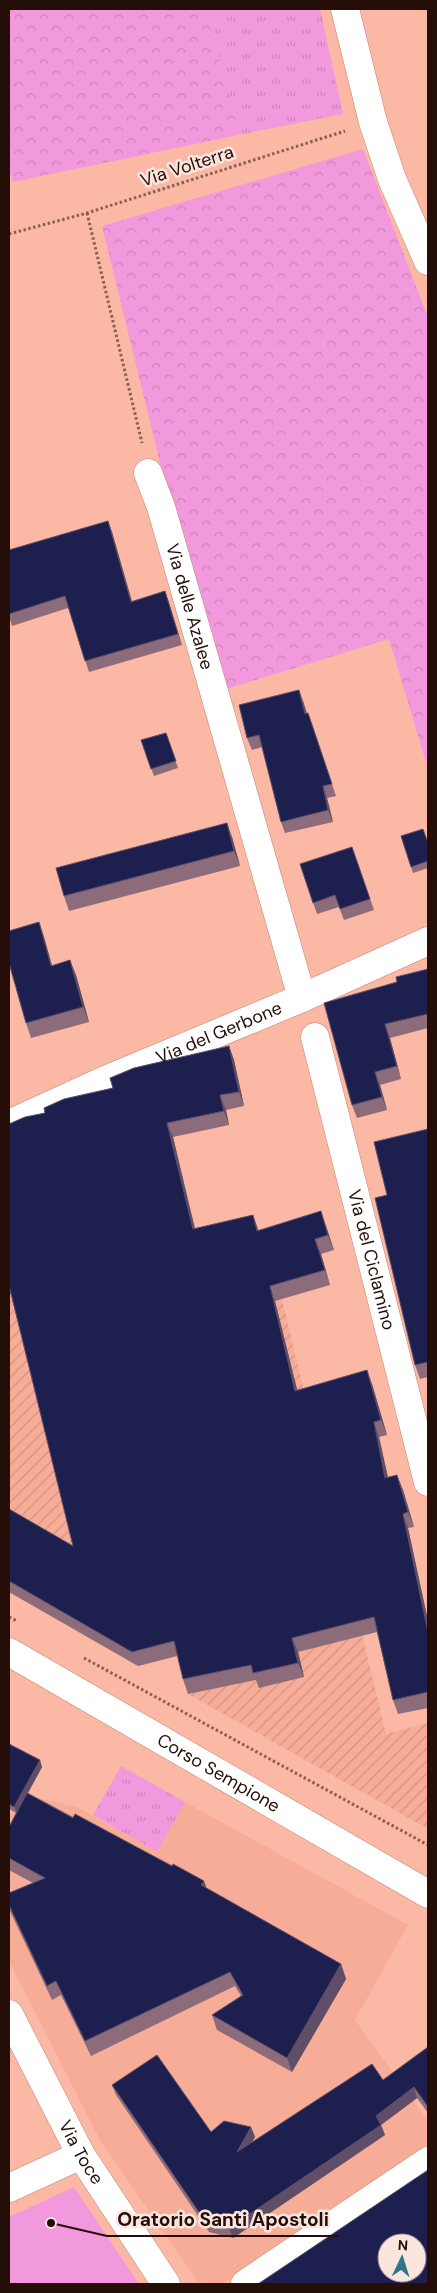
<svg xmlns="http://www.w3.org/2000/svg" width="437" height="2293" viewBox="0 0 437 2293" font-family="'DM Sans',sans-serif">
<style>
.built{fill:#f7ac97}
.industrial{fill:url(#industrial-furrows)}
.grass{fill:url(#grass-tufts)}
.forest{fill:url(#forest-crowns)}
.pitch{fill:#f199dc}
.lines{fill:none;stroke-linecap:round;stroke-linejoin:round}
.minor-casing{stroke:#c48472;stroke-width:29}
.major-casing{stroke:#c48472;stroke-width:29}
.path{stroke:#8a5e52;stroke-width:3;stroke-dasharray:2.5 2.5;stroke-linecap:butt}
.minor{stroke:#fff;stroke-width:28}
.major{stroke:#fff;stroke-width:28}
.wall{fill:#8c6c7a}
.shaded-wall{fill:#604e68}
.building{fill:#1d204f;stroke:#604e68;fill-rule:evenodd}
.labels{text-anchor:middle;stroke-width:5;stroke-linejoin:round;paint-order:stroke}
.street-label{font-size:18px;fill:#250e08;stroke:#fbe6df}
.leader{fill:none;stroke:#250e08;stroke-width:2}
.callout-dot{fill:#250e08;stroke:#fbe6df;stroke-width:2}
.callout-label{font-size:19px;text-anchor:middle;font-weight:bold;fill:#250e08;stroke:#fbe6df;stroke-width:5;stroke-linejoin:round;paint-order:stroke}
</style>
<defs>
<pattern id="industrial-furrows" width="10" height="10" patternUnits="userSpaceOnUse" patternTransform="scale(1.25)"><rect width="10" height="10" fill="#f7ac97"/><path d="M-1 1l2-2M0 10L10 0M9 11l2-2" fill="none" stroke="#d49381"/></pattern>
<pattern id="grass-tufts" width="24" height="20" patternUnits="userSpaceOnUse" patternTransform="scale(1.25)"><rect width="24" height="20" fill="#f199dc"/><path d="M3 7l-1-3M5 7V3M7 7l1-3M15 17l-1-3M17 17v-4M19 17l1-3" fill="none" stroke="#ce83bb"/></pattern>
<pattern id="forest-crowns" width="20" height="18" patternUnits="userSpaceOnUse" patternTransform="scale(1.25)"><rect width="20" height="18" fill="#f199dc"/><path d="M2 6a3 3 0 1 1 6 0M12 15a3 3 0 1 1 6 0" fill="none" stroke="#ce83bb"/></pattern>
</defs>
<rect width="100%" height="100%" fill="#fbb8a4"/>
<path class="built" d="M 32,1797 L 77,1807 L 157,1852 L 185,1802 L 408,1925 L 355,2020 L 428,2122 L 428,2143 L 222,2284 L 198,2282 L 101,2142 L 9,1961 L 9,1814 Z"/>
<path class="industrial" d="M 159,1079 L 198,1243 L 265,1228 L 386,1734 L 428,1723 L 428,1829 L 188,1694 L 179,1656 L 138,1666 L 9,1592 L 9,1137 Z"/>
<g class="grass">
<path d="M 208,9 L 320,9 L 343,114 L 238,135 Z"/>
<path d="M 121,1766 L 185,1802 L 157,1852 L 93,1815 Z"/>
</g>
<g class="forest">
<path d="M 9,9 L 208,9 L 238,135 L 13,182 L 9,171 Z"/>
<path d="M 363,149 L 428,317 L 428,769 L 389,639 L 226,689 L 164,479 L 102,226 Z"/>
</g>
<path class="pitch" d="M 74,2187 L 139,2284 L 9,2284 L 9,2217 Z"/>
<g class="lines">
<g class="minor-casing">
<g id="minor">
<path d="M 345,9 L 373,122 L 392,179 L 428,261"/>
<path id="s1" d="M 148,473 L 161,507 L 302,998"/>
<path id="s2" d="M 315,1037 L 428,1482"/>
<path id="s3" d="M 9,1124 L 103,1081 L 302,998 L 428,941"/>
<path id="s4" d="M 9,2014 L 81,2155 L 166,2284"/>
<path d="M 9,2188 L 81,2155"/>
<path d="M 245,2284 L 428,2161"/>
</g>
</g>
<g class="major-casing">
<g id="major">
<path id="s5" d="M 9,1652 L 428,1894"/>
</g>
</g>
<g class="path">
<path d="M 87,213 L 142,443"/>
<path d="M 9,234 L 87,213 L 345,131"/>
<path d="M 9,1617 L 17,1621"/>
<path d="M 84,1658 L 428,1845"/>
</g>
<use href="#minor" class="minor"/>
<use href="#major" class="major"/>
</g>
<g class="wall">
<path d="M 108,521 L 112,532 L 132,601 L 165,591 L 182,645 L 89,672 L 68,608 L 12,626 L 9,616 L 9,550 Z"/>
<path d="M 303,701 L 307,713 L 312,724 L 336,796 L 327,798 L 333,822 L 285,833 L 281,822 L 262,747 L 252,750 L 247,738 Z"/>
<path d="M 166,733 L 178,768 L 154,776 L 141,740 Z"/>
<path d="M 401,836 L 428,843 L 428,868 L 413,873 Z"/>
<path d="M 232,837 L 240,866 L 69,911 L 64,896 Z"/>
<path d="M 356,858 L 374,910 L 344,920 L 339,907 L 317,914 L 300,864 Z"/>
<path d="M 39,922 L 44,937 L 52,965 L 76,975 L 89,1022 L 31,1038 L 26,1023 Z"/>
<path d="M 428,969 L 428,1028 L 390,1038 L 401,1079 L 380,1085 L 387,1110 L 357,1118 L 352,1105 L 397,982 Z"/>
<path d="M 229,1046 L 234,1060 L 244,1106 L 226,1110 L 229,1125 L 173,1137 L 195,1228 L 258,1230 L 326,1226 L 334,1250 L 321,1254 L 330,1285 L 275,1301 L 297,1390 L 372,1384 L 387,1435 L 379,1437 L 388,1477 L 403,1490 L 414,1527 L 408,1528 L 428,1621 L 428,1708 L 398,1714 L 393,1700 L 377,1632 L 298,1652 L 304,1677 L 259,1688 L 256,1680 L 188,1694 L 183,1679 L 177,1656 L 138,1666 L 9,1592 L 9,1509 L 73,1546 L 11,1295 L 9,1295 L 9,1124 L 45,1113 Z"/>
<path d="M 428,1129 L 428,1377 L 420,1379 L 415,1365 L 387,1195 Z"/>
<path d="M 9,1744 L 42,1767 L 28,1793 L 207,1888 L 341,1964 L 346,1979 L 292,2072 L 217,2030 L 212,2015 L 241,1996 L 235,1986 L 91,2056 L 61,1995 L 52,2000 L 9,1909 L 9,1893 L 33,1883 L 9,1870 L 9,1827 L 16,1813 L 9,1809 Z"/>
<path d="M 428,2047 L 428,2113 L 417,2098 L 381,2125 L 385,2135 L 233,2238 L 209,2232 L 116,2095 L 112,2085 L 211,2132 L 251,2127 L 255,2137 L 252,2142 L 383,2080 Z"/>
</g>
<g class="shaded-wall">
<path d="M 108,521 L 112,532 L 135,613 L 131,602 Z"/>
<path d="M 165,591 L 169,603 L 182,645 L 178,634 Z"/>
<path d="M 299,690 L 303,701 L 310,725 L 305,714 Z"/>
<path d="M 323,786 L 327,798 L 333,822 L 328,810 Z"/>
<path d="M 227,823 L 232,837 L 240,866 L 234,851 Z"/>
<path d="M 39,922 L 44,937 L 56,981 L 51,966 Z"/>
<path d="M 70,960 L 76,975 L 89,1022 L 83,1007 Z"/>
<path d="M 385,1024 L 390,1038 L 401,1079 L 397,1066 Z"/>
<path d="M 229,1046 L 234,1060 L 244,1106 L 239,1092 Z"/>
<path d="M 375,1072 L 380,1085 L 387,1110 L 382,1097 Z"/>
<path d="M 220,1095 L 226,1110 L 229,1125 L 224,1111 Z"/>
<path d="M 167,1123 L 173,1137 L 198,1243 L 193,1229 Z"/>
<path d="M 321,1211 L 334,1250 L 328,1235 Z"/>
<path d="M 253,1215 L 258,1229 L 262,1245 L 257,1231 Z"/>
<path d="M 315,1239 L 321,1254 L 330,1285 L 325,1270 Z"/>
<path d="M 270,1286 L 275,1301 L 301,1405 L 295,1391 Z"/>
<path d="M 367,1370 L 372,1384 L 387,1435 L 381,1420 Z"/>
<path d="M 374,1422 L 379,1437 L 391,1492 L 385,1478 Z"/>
<path d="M 397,1475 L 403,1490 L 414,1527 L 408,1512 Z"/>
<path d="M 403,1514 L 408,1528 L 428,1621 L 428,1632 Z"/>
<path d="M 292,1638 L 298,1652 L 304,1677 L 298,1663 Z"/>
<path d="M 40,1760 L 42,1767 L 17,1813 L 14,1807 Z"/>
<path d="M 204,1881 L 209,1895 L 201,1885 Z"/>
<path d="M 341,1964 L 346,1979 L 292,2072 L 287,2058 Z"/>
<path d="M 414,2087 L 417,2098 L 381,2125 L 385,2135 L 233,2238 L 229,2228 Z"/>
<path d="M 251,2127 L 255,2137 L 240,2162 L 237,2152 Z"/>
</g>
<g class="building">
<path d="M 108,521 L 131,602 L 165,591 L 178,634 L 85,661 L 65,596 L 9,614 L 9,550 Z"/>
<path d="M 299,690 L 305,714 L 308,713 L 332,784 L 323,786 L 328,810 L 281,822 L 259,735 L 247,738 L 239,705 Z"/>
<path d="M 166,733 L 176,761 L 151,769 L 141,740 Z"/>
<path d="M 227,823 L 234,851 L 64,896 L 56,868 Z"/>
<path d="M 423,829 L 428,843 L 428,861 L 411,867 L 401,836 Z"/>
<path d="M 352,847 L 370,899 L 340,909 L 335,895 L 313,903 L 300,864 Z"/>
<path d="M 39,922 L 51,966 L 70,960 L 83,1007 L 26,1023 L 9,963 L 9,931 Z"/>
<path d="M 428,969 L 428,1014 L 385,1024 L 397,1066 L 375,1072 L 382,1097 L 352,1105 L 324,1003 L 397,982 L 396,977 Z"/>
<path d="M 229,1046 L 239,1092 L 220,1095 L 224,1111 L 167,1123 L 193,1229 L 253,1215 L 257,1231 L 321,1211 L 328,1235 L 315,1239 L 325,1270 L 270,1286 L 295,1391 L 367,1370 L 381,1420 L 374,1422 L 385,1478 L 397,1475 L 408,1512 L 403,1514 L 428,1632 L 428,1692 L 393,1700 L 374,1617 L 292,1638 L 298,1663 L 253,1673 L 251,1665 L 183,1679 L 174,1641 L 132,1652 L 9,1581 L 9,1509 L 73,1546 L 9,1285 L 9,1124 L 25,1117 L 45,1113 L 44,1108 L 64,1099 L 113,1088 L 110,1078 L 134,1068 Z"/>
<path d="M 428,1129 L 428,1362 L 415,1365 L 375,1198 L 387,1195 L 374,1142 Z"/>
<path d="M 9,1744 L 40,1760 L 14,1807 L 9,1804 Z"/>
<path d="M 27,1793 L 73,1818 L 75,1814 L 172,1866 L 173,1864 L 204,1881 L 201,1885 L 341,1964 L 287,2058 L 212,2015 L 243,1995 L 230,1972 L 85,2041 L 56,1981 L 47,1986 L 9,1905 L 9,1893 L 45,1878 L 9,1858 L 9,1827 Z"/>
<path d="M 428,2047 L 428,2107 L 414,2087 L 376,2116 L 381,2125 L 229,2228 L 205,2221 L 112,2085 L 157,2055 L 211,2132 L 224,2121 L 251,2127 L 237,2152 L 372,2064 L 383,2080 Z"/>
<path d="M 428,2170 L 428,2284 L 258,2284 ZM 387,2243 L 417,2243 L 417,2273 L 387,2273 Z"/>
</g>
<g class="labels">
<g class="street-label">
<text transform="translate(187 166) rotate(-18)" y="6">Via Volterra</text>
<text dy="6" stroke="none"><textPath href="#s1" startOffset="140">Via delle Azalee</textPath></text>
<text dy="6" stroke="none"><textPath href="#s3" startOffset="229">Via del Gerbone</textPath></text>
<text dy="6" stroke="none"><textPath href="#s2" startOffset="230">Via del Ciclamino</textPath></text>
<text dy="6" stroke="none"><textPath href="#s5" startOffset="242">Corso Sempione</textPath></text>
<text dy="6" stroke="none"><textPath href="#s4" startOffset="156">Via Toce</textPath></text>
</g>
</g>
<path class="leader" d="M51 2223L107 2236H339"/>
<circle class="callout-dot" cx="51" cy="2223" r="5"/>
<g class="callout-label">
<text x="223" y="2226">Oratorio Santi Apostoli</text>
</g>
<rect width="437" height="2293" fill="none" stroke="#250e08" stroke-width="20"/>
<g transform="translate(402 2258) rotate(4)"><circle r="24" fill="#fbe6df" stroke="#a59089"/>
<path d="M0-4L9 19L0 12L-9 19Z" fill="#327586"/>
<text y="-8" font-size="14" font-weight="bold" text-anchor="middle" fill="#250e08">N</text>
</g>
</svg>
